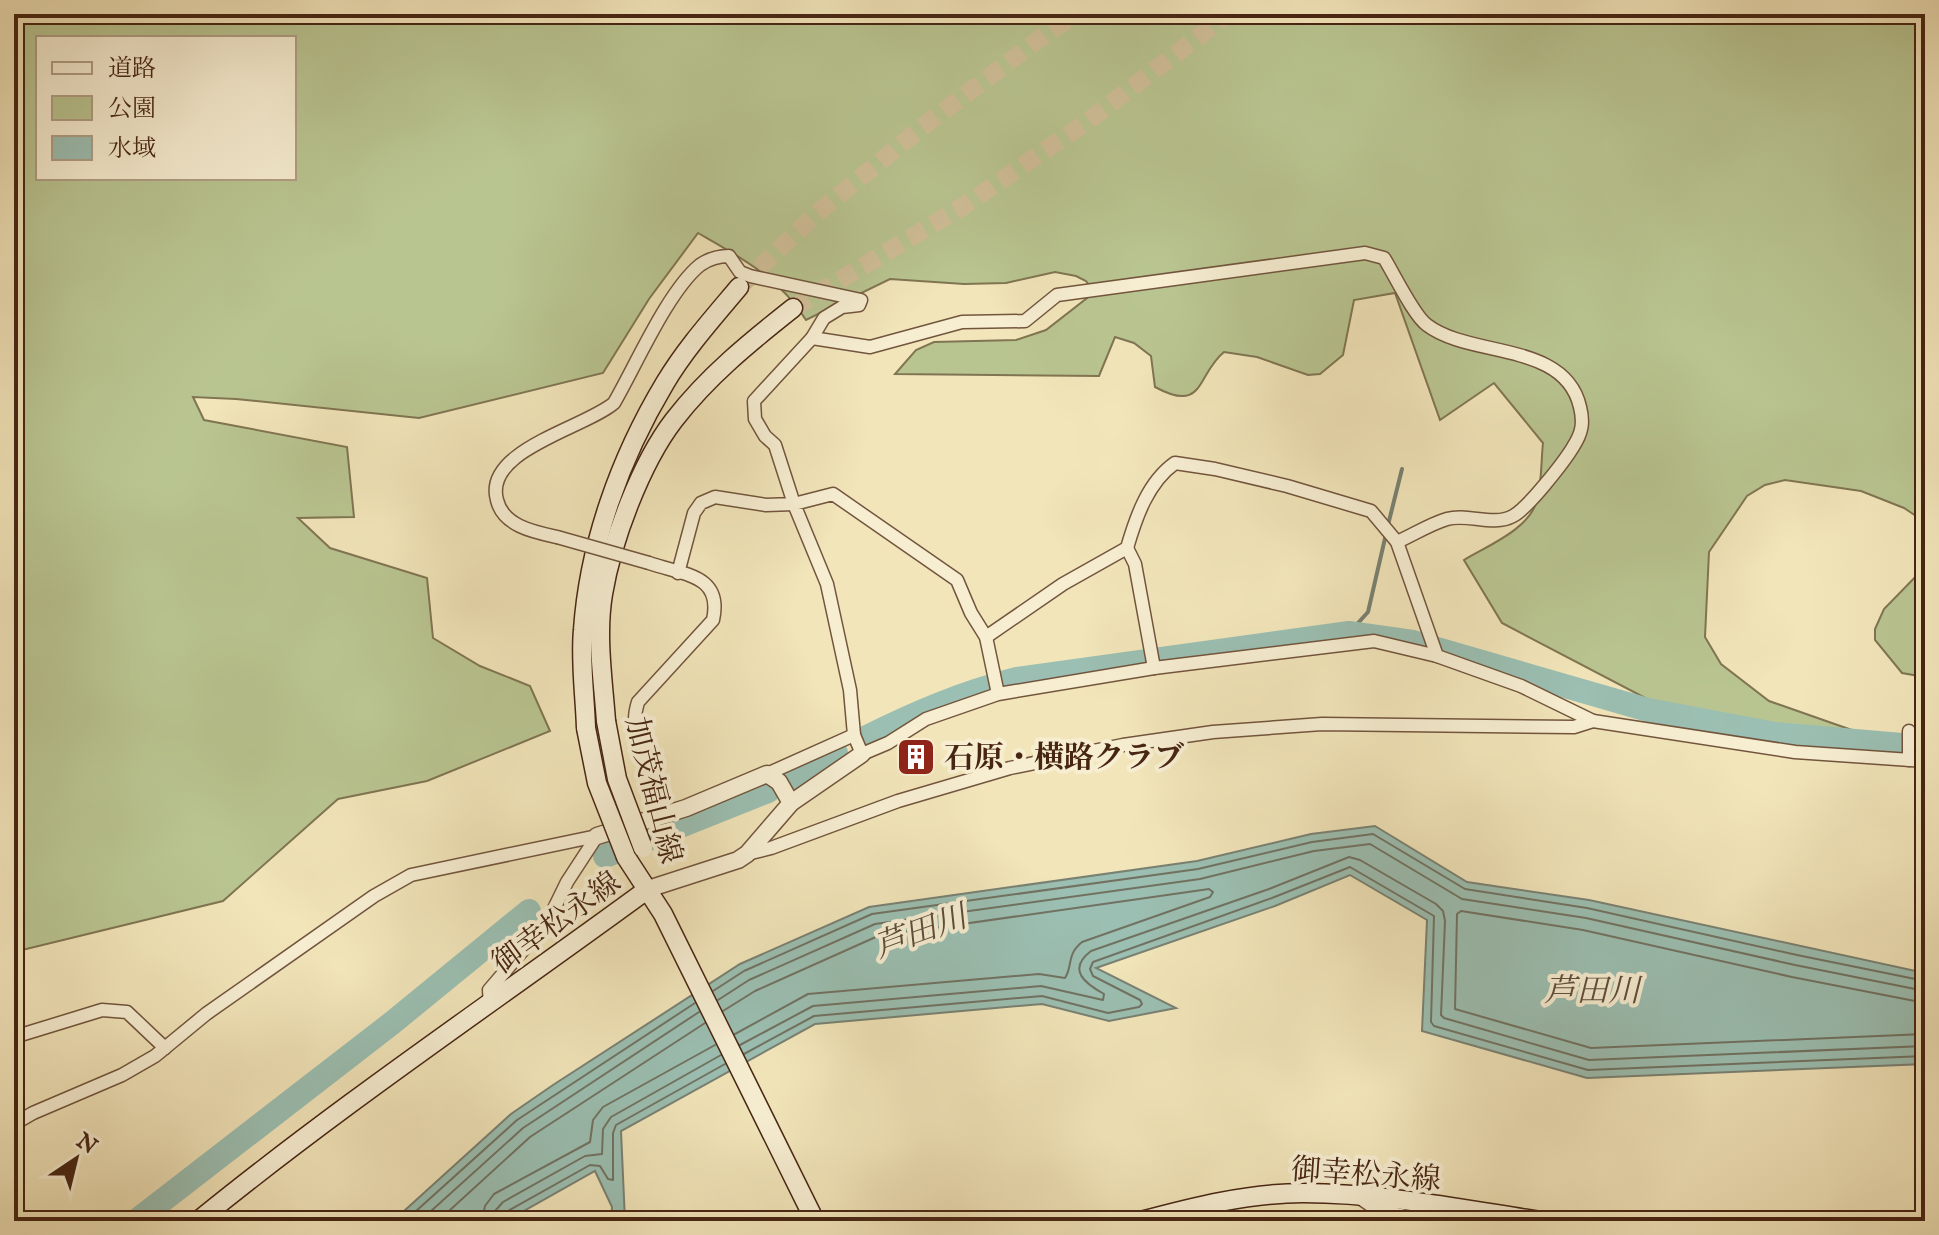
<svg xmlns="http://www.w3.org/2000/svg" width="1939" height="1235" viewBox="0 0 1939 1235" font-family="'IM FELL English','Noto Serif JP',serif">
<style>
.green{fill:#b9c591;stroke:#807552;stroke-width:2;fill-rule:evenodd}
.water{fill:#9bbfb2;stroke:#798172;stroke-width:2}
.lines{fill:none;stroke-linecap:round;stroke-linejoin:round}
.shore{stroke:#717262;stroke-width:2}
.stream{stroke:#798172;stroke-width:4}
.river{stroke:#9bbfb2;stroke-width:24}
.secondary-tunnel{stroke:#d0bf99;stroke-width:18;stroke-dasharray:18 9;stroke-linecap:butt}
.minor-casing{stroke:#72553d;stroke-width:15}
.tertiary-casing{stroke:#72553d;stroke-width:19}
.secondary-casing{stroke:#472513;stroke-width:21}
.minor{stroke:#f7eed2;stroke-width:12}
.tertiary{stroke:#f7eed2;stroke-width:16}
.secondary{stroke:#f7eed2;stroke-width:18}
.minor-bridge-casing{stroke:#72553d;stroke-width:15;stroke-linecap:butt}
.secondary-bridge-casing{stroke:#472513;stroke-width:21;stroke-linecap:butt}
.minor-bridge{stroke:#f7eed2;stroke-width:12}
.secondary-bridge{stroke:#f7eed2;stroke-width:18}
.labels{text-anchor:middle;stroke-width:8;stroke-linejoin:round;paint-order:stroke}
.poi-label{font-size:30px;font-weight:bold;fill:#472513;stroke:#f7eed2;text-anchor:start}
.street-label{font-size:30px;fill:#472513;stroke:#f7eed2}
.water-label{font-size:32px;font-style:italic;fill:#5c4c3b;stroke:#f7eed2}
</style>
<rect width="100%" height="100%" fill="#f2e5ba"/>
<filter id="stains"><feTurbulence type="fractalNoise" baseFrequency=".0025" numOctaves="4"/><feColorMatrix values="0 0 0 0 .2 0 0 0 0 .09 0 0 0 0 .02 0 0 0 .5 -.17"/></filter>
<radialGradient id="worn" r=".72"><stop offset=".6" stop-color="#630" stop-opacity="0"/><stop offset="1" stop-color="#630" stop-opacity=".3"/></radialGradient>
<g class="green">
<path d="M 14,14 L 1925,14 L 1925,522 L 1904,508 L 1861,491 L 1785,480 L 1765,485 L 1747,496 L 1709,552 L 1705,637 L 1721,664 L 1769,701 L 1866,735 L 1863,754 L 1651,701 L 1502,623 L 1464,560 C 1487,546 1530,529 1537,500 C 1542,482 1541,461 1543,443 L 1494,383 L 1440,420 L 1395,293 L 1354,300 L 1343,355 L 1320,374 L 1308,375 L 1257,357 L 1224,352 C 1196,375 1205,414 1155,387 L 1151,356 L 1134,343 L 1115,337 L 1099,376 L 895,374 L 916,350 L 934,342 L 1016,340 L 1046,330 L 1087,298 L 1092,289 L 1086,281 L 1076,276 L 1055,272 L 1006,283 L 964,284 L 890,279 L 806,320 C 780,278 740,257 698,233 L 649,299 L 603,373 L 419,418 L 236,399 L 193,397 L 204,420 L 347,447 L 354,517 L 298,518 L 330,548 L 427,578 L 433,638 L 480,666 L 530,686 L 550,731 L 427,781 L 338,799 L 223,901 L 14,952 ZM 38,38 L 294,38 L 294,178 L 38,178 Z"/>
<path d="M 1925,567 L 1925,677 L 1902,673 L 1875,640 L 1875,629 L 1884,609 Z"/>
</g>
<path class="water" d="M 1375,826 L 1467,882 L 1589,900 L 1925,973 L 1925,1064 L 1587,1078 L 1422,1031 L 1427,920 L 1350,875 L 1275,906 L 1096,968 L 1176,1008 L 1109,1021 L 1042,1004 L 815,1024 L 621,1131 L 625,1221 L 611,1221 L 612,1207 L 595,1171 L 506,1221 L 393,1221 L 511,1114 L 553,1085 L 740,964 L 869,907 L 1197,861 L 1311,834 Z"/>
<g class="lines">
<g class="shore">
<path d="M 713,991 L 744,971 L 872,914 L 1198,869 L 1312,842 L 1373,834 L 1465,889 L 1587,908 L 1797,955 L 1925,981"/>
<path d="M 718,1000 L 749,980 L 875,924 L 1200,879 L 1314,851 L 1370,844 L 1462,899 L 1586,918 L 1795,965 L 1925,991"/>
<path d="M 1925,1003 L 1792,977 L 1583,930 L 1461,911 L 1457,914 L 1455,1009 L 1591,1048 L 1925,1034"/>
<path d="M 723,1011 L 755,991 L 878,936 L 1209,889 L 1213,892 L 1210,897 L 1082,942 C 1066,955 1073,966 1065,978 L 1039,974 L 808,994 L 735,1034"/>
<path d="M 740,1045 L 813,1006 L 1041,986 L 1103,1000 L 1104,994 C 1086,984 1066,970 1091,951 L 1269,889 L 1349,857 L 1360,860 L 1436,904 L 1443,911 L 1445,921 L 1441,1015 L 1444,1018 L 1589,1060 L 1925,1046"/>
<path d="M 744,1054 L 814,1016 L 1042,996 L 1108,1013 L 1139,1007 L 1142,1004 L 1140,1000 L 1093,976 L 1090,969 L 1093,962 L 1272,898 L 1350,867 L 1434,916 L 1431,1022 L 1434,1026 L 1588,1070 L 1925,1056"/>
<path d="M 405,1221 L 517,1120 L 695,1003"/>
<path d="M 420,1221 L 523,1128 L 699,1012"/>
<path d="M 438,1221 L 530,1137 L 705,1023"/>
<path d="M 482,1221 L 485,1206 L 494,1194 L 590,1142 L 593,1120 L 603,1107 L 715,1045"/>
<path d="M 494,1221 L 495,1211 L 503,1202 L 585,1156 L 602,1154 L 603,1129 L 611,1117 L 721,1055"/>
<path d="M 504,1221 L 508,1211 L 590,1165 L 600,1166 L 608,1179 L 613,1180 L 613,1133 L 616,1125 L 725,1064"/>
</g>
<g class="stream">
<path d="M 1388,525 L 1402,469"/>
<path d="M 1349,633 L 1368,612 L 1386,534"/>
</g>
<g class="river">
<path d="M 867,737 C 917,712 962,693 1017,679 L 1349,633 L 1413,642 L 1648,710 L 1775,734 L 1925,747"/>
<path d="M 791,779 L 836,753"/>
<path d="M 605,856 L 768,791"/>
<path d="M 136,1221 L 392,1023 L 529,911"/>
</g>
<g class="secondary-tunnel">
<path d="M 739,287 L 816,214 L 921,128 L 1054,28 L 1077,14"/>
<path d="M 793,308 L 962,207 L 1084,124 L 1228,14"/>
</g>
<g class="minor-casing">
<g id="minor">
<path d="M 812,338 L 870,347 L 962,322 L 1025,321 L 1057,295 L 1365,253 L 1384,258 C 1394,274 1414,316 1427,325 C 1470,358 1565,341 1580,407 C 1584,423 1582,433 1573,447 C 1564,462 1528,508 1513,516 C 1493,527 1468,513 1447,519 C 1430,524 1413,535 1397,542"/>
<path d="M 557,537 C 534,532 503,526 497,500 C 483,450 585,428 614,403 C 636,365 668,291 700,265 C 710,258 718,256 729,256 L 740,272 L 750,276 L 861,300 L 859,305 L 842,307 L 824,318 L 812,338 L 754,401 L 755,419 L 765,436 L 775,445 L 794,504 L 766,505 L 715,497 L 701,503 L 694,513 L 678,573"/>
<path d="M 1127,548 L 1135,564 L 1154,668"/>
<path d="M 649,563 C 683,575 723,574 713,620 L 638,702 C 626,738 651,782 665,815"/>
<path d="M 986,637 L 1063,584 L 1127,548 C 1136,517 1148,482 1175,463 L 1215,469 L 1287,486 L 1371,511 L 1397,542 L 1437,656"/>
<path d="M 998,694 L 986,637 L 971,613 L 957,580 L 833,494 L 794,504 L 827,584 L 850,690 L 854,735 L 862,754 L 888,743 L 926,719 L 998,694 L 1154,668 L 1374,641 L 1437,656 L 1521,686 L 1593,721"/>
<path d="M 1909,760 L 1909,731"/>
<path d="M 767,774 L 854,735"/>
<path d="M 747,854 L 771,848 L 898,801 L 1010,768 L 1123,745 L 1213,732 L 1322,724 L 1574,727 L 1593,721 L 1795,752 L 1925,761"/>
<path d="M 490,1005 L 489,990 L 548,921 L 567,882 L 597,836"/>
<path d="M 14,1037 L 102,1010 L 127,1012 L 165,1048"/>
<path d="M 14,1124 L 33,1113 L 122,1075 L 155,1056 L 206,1014 L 374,896 L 411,875 L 597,836"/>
<path d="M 1360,1198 L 1376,1209 L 1426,1221"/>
<path d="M 1273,1221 L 1378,1221"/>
</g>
</g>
<g class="tertiary-casing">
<g id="tertiary">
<path d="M 597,836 L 686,808 L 767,774 L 779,782 L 791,803"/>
<path d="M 648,889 L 738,860 L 747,854 L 791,803 L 862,754"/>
</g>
</g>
<g class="secondary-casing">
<g id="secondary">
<path d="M 606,721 C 603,680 596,635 603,594 C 612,540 641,463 674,420 C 708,376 750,342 793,308"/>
<path d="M 586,728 C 585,696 580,662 583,630 C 589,544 620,458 665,383 C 686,348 713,318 739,287"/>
<path d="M 626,857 L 663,914 L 815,1221"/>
<path d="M 198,1221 C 343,1103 498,999 648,889"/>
<path d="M 1141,1221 C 1193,1207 1249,1193 1303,1193 C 1382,1193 1462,1209 1540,1221"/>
</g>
</g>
<use href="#minor" class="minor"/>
<use href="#tertiary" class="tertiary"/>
<use href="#secondary" class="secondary"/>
<g class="minor-bridge-casing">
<path id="minor-bridge" d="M 557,537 L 649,563"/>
</g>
<g class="secondary-bridge-casing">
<g id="secondary-bridge">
<path d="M 606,721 L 617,779 L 643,848"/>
<path d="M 586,728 L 597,783 L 626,857"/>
</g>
</g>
<use href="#minor-bridge" class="minor-bridge"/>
<use href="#secondary-bridge" class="secondary-bridge"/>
</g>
<defs>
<g id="building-square" transform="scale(2)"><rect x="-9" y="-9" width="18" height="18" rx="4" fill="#8f2418" stroke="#f7eed2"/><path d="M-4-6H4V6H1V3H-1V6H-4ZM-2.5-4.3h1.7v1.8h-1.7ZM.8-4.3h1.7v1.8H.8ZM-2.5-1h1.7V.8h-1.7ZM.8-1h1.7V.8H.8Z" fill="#fff"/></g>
</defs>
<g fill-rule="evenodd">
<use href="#building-square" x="916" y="757"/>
</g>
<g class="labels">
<g class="poi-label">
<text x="944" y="767">石原・横路クラブ</text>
</g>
<g class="street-label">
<text transform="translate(654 790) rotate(76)" y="10">加茂福山線</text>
<text transform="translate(556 922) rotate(-36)" y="10">御幸松永線</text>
<text transform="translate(1366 1174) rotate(4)" y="10">御幸松永線</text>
</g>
<g class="water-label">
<text transform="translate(920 931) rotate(-20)" y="11">芦田川</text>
<text x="1592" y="1001">芦田川</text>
</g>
</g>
<rect width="1939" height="1235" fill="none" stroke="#f2e5ba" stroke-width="48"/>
<rect x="16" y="16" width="1907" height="1203" fill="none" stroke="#472513" stroke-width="4"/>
<rect x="24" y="24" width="1891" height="1187" fill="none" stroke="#472513" stroke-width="2"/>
<rect x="36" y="36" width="260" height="144" fill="#f7eed2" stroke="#b19e86" stroke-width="2"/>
<rect x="52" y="62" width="40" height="12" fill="#f7eed2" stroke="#b19e86" stroke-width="2"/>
<text x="108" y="76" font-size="24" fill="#472513">道路</text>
<rect x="52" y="96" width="40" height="24" fill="#b9c591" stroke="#b19e86" stroke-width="2"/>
<text x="108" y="116" font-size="24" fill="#472513">公園</text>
<rect x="52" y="136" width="40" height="24" fill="#9bbfb2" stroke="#b19e86" stroke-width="2"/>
<text x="108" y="156" font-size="24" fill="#472513">水域</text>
<g transform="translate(76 1159) rotate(35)" stroke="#f7eed2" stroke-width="6" paint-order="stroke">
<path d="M0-6L14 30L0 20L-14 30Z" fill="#472513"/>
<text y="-12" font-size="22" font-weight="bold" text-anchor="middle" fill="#472513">N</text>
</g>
<rect width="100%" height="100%" filter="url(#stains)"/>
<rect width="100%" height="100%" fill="url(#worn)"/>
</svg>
